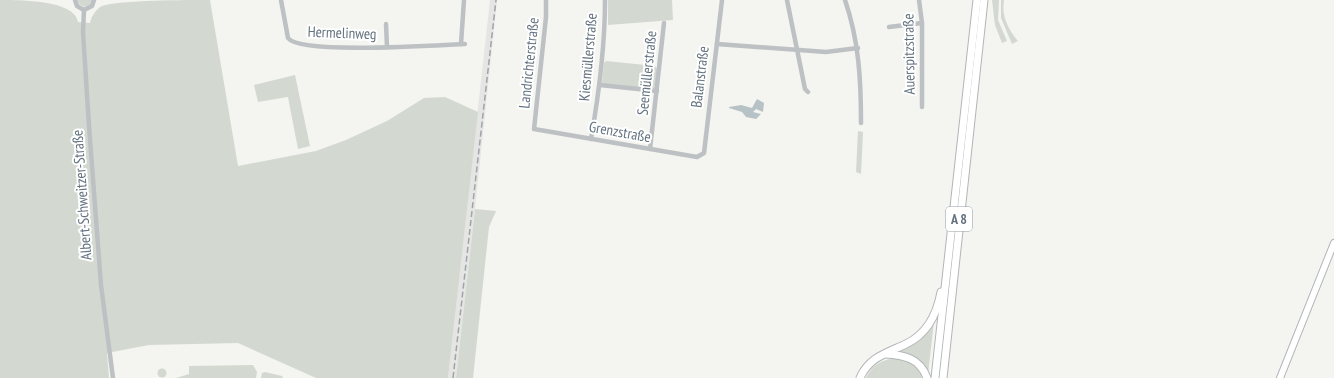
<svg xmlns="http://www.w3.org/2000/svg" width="1334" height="378" viewBox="0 0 1334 378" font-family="'PT Sans Narrow',sans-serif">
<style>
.built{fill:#e5e6e4}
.green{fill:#d3d9d0}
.water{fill:#b7c2c7}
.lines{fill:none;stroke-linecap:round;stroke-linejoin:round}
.major-casing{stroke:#b2b6ba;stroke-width:8}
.highway-casing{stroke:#b2b5b8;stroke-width:9}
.minor{stroke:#bdc1c4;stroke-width:4.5}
.major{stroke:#fff;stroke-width:6}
.highway{stroke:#fff;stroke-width:7}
.rail{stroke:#9ea4a9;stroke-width:1.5;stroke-dasharray:6 3;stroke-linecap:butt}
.labels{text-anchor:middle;stroke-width:4;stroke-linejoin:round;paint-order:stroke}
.shield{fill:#fff;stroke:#929da6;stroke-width:1}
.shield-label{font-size:14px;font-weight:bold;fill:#647380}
.street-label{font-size:15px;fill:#647380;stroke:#fff}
</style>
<rect width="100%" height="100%" fill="#f4f4f0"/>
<path class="built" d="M 490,0 L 497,0 L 475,209 L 456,378 L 448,378 Z"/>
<g class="green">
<path d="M 0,0 C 20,0 75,0 78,22 L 90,23 C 91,17 96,9 102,6 C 119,0 187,0 210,0 L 238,166 L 316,151 L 346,140 L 387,121 L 424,98 L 445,97 L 478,112 L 448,378 L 316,378 L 238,343 L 149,345 L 107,353 L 109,378 L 0,378 Z"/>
<path d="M 77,0 L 92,0 C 91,5 89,6 85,7 L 79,4 Z"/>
<path d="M 608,0 L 672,0 L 673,20 L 608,25 Z"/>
<path d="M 992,0 L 999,0 L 998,20 L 1007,41 L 1002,43 L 995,25 Z"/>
<path d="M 1001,0 L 1004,0 C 1001,15 1008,29 1018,41 L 1012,44 L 1001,18 Z"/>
<path d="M 606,61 L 655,66 L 658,70 L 657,87 L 654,89 L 604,84 L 602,83 L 604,63 Z"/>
<path d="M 295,75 L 310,146 L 298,149 L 288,97 L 258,102 L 254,85 Z"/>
<path d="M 858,131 L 863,132 L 861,174 L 856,172 Z"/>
<path d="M 475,209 L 496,211 L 489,227 L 473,378 L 456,378 Z"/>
<path d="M 934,321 L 928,375 C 918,362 912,355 896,351 C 915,344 921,337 934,321 Z"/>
<path d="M 895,358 C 908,360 917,365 922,378 L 866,378 C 872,365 881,360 895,358 Z"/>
<path d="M 253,365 L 257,372 L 256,378 L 176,378 L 189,374 L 189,366 Z"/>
<circle cx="162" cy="373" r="4.5"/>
<path d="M 265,372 L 282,376 L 283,378 L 261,378 L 262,373 Z"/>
</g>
<path class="water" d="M 757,99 L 764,103 L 763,112 L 756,109 L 753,112 L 761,114 L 756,119 L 746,117 L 742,112 L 729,108 L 729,107 L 741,105 L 752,108 Z"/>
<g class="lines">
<g class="major-casing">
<path id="major" d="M 1280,378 L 1334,243"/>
</g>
<g class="highway-casing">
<g id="highway">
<path d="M 885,354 C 904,355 920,358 927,378"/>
<path d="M 860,378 C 869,357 887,353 906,344 C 927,334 937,314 941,292"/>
<path d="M 935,378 L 977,0"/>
<path d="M 943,378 L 984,0"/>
</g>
</g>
<g class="minor">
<path d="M 75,0 L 77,6 L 84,10 L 92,6 L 94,0"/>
<path d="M 281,0 L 288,38 C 300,55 439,45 465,44"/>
<path d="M 546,0 L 546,17 L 534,129 L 697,157 L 704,153 L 722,0"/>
<path d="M 787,0 L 805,89 L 808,92"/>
<path d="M 845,0 C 859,41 861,80 861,123"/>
<path d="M 919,0 L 922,23 L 922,107"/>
<path d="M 84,10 L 83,32 L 89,126 L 101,285 L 113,378"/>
<path d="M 386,24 L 387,47"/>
<path d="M 889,27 L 922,23"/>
<path d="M 461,44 L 464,0"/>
<path d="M 717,44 L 826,52 L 858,48"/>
<path d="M 600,85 L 657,91"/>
<path d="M 591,139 C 599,93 605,47 605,0"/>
<path d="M 650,149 L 664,23"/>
</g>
<use href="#major" class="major"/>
<use href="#highway" class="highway"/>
<path class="rail" d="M 453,378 L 496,0"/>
</g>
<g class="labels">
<rect class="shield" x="946" y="207" width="26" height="24" rx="3"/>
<g class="shield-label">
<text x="959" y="224">A 8</text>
</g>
<g class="street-label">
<text transform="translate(342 33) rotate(2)" y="5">Hermelinweg</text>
<text transform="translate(909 54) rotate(-91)" y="5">Auerspitzstraße</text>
<text transform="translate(588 57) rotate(-85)" y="5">Kiesmüllerstraße</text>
<text transform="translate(529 63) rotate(-84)" y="5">Landrichterstraße</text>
<text transform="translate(647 73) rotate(-84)" y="5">Seemüllerstraße</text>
<text transform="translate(700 77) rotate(-83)" y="5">Balanstraße</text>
<text transform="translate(620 132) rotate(10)" y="5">Grenzstraße</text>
<text transform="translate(82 195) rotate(-94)" y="5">Albert-Schweitzer-Straße</text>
</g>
</g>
</svg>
